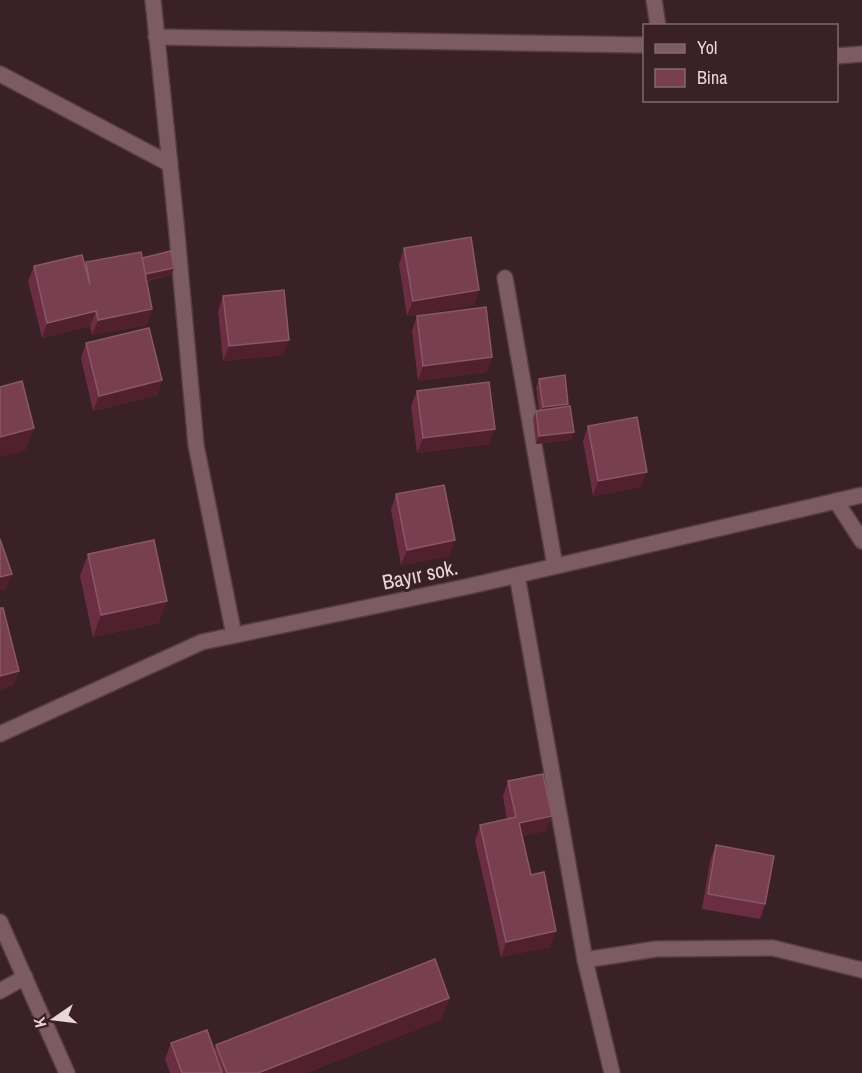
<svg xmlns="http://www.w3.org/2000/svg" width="862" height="1073" viewBox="0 0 862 1073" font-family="'Archivo Narrow',sans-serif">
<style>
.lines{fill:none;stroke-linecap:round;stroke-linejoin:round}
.minor-casing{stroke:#563d44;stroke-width:18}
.minor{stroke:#7c5b63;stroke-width:15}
.wall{fill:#6b2d41}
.shaded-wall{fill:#51202f}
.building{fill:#783f51;stroke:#8a5766;stroke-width:1.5}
.labels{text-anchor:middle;stroke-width:6;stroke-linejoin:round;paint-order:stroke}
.street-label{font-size:21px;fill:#e9d6da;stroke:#3a2027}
</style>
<rect width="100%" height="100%" fill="#3a2027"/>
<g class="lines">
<g class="minor-casing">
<g id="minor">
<path d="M 153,0 L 176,223 L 196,445 L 234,635"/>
<path d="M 654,0 L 658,26"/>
<path d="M 156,37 L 644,45"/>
<path d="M 836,56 L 862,54"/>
<path d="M 0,74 L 170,164"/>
<path d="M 505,278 L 555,566"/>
<path d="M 836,501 L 862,541"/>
<path d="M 517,575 L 585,960 L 612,1073"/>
<path d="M 0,734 L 202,642 L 470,586 L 862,495"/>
<path d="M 0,922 L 67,1073"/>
<path d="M 585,960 L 656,949 L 773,948 L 862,970"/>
<path d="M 0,991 L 25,977"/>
</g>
</g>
<use href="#minor" class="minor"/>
</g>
<g class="wall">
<path d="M 404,248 L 479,290 L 474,305 L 407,316 L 399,264 Z"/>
<path d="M 142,257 L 174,268 L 171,275 L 147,281 L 152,309 L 147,325 L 92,335 L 90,326 L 42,338 L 28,281 L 34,266 L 85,266 L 86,262 Z"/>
<path d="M 223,296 L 283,355 L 223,361 L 218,311 Z"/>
<path d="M 417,316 L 487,372 L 418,381 L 412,331 Z"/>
<path d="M 86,343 L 162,380 L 157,395 L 93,411 L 81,358 Z"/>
<path d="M 539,379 L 568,404 L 567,407 L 574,432 L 571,440 L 536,444 L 533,418 L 536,411 L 539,410 L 536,387 Z"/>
<path d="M 417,391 L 489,444 L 417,453 L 411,406 Z"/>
<path d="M 588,426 L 641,487 L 593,496 L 583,441 Z"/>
<path d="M 396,494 L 450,556 L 401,565 L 391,510 Z"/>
<path d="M 88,554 L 159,623 L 93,637 L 80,576 Z"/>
<path d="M 508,781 L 546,831 L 522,836 L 550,947 L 501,957 L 475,841 L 480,825 L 507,819 L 503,796 Z"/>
<path d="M 716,845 L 765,904 L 760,919 L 702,909 L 710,861 Z"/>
<path d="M 449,998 L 441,1020 L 306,1073 L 170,1073 L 165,1059 L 171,1043 L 214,1049 L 216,1045 Z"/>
</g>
<g class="shaded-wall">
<path d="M 174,268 L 171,275 L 138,282 L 141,275 Z"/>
<path d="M 479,290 L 474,305 L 407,316 L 413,301 Z"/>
<path d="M 152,309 L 147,325 L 92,335 L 98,320 Z"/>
<path d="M 96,311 L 90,326 L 42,338 L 47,323 Z"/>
<path d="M 289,340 L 283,355 L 223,361 L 229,346 Z"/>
<path d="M 492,357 L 487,372 L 418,381 L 423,366 Z"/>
<path d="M 162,380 L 157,395 L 93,411 L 99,396 Z"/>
<path d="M 568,404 L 565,412 L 540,415 L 543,407 Z"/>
<path d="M 34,428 L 26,450 L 0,457 L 0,437 Z"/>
<path d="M 495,429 L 489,444 L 417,453 L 423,438 Z"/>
<path d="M 574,432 L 571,440 L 536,444 L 539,436 Z"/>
<path d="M 647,472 L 641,487 L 593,496 L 598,481 Z"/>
<path d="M 455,540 L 450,556 L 401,565 L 407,550 Z"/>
<path d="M 12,574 L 6,589 L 0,591 L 0,577 Z"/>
<path d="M 167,601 L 159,623 L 93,637 L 101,615 Z"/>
<path d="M 19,671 L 13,686 L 0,690 L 0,676 Z"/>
<path d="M 552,816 L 546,831 L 513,838 L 519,823 Z"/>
<path d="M 556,931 L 550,947 L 501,957 L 506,942 Z"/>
<path d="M 449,998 L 441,1020 L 306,1073 L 258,1073 Z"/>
</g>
<g class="building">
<path d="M 471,237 L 479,290 L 413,301 L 404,248 Z"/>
<path d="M 171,251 L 174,268 L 145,274 L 142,258 Z"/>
<path d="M 141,252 L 152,309 L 98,320 L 96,311 L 47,323 L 34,266 L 82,255 L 90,285 L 86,262 Z"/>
<path d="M 284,290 L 289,340 L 229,346 L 223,296 Z"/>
<path d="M 486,307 L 492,357 L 423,366 L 417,316 Z"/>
<path d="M 149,328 L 162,380 L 99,396 L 86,343 Z"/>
<path d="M 565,375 L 568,404 L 543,407 L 539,379 Z"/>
<path d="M 22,381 L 34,428 L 0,437 L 0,387 Z"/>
<path d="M 489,382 L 495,429 L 423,438 L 417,391 Z"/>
<path d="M 570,406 L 574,432 L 539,436 L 536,411 Z"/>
<path d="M 637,417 L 647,472 L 598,481 L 588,426 Z"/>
<path d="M 444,485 L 455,540 L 407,550 L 396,494 Z"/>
<path d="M 0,539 L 12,574 L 0,577 Z"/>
<path d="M 154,540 L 167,601 L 101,615 L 88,554 Z"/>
<path d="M 0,608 L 3,608 L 19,671 L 0,676 Z"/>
<path d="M 543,774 L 552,816 L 519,823 L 531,875 L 544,872 L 556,931 L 506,942 L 480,825 L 516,817 L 508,781 Z"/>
<path d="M 716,845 L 774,856 L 765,904 L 708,894 Z"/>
<path d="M 435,959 L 449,998 L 258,1073 L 227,1073 L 216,1045 Z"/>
<path d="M 207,1030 L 222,1073 L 182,1073 L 171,1043 Z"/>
</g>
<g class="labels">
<g class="street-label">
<text transform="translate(420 575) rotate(-12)" y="7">Bayır sok.</text>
</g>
</g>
<rect x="643" y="24" width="195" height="78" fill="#3a2027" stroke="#80696f" stroke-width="1.5"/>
<rect x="655" y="44" width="30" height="9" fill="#7c5b63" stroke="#80696f" stroke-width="1.5"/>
<text x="697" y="54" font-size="18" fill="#e9d6da">Yol</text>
<rect x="655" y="69" width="30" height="18" fill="#783f51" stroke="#80696f" stroke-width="1.5"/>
<text x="697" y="84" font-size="18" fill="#e9d6da">Bina</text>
<g transform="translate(54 1019) rotate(256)" stroke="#3a2027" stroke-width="4.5" paint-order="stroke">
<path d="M0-4.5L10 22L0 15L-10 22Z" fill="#e9d6da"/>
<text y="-9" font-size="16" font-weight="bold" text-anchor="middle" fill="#e9d6da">K</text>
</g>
</svg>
